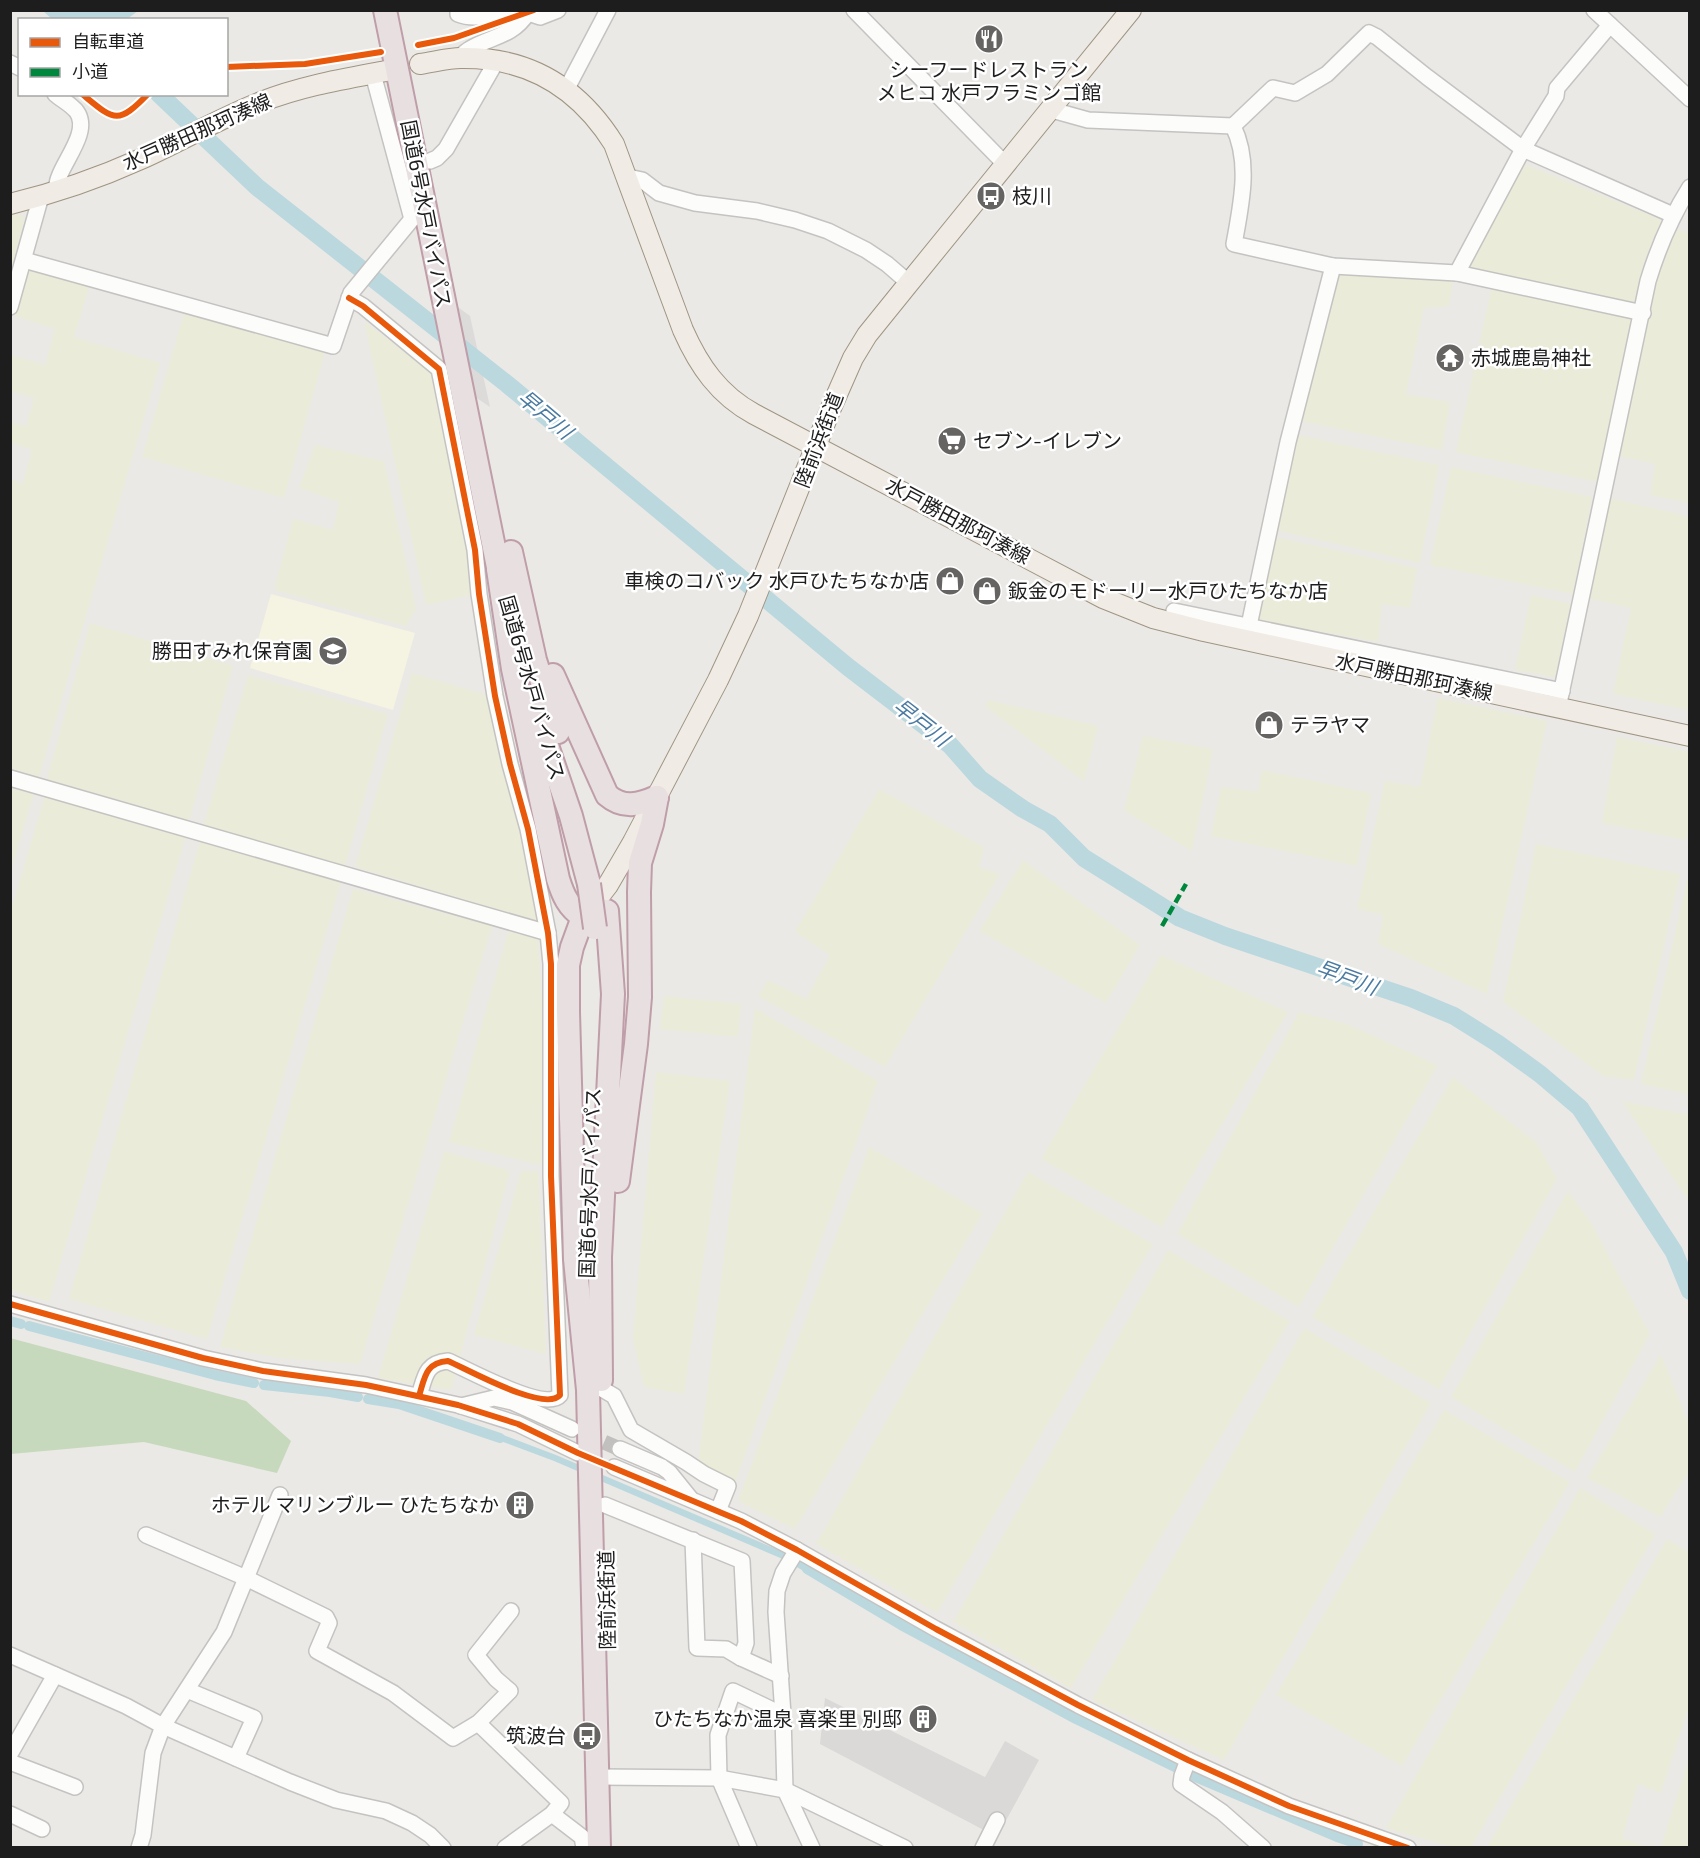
<svg xmlns="http://www.w3.org/2000/svg" width="1700" height="1858" viewBox="0 0 1700 1858" font-family="'Exo 2','Noto Sans JP',sans-serif">
<style>
.residential{fill:#dad9d7}
.education{fill:#f5f3e1}
.farmland{fill:#ebebd9}
.forest{fill:#c7d9bc}
.water{fill:#bbd8de}
.pier{fill:#dcdbda}
.lines{fill:none;stroke-linecap:round;stroke-linejoin:round}
.canal{stroke:#bbd8de;stroke-width:10}
.river{stroke:#bbd8de;stroke-width:18}
.minor-tunnel{stroke:#c2c0be;stroke-width:15;stroke-dasharray:15 8;stroke-linecap:butt}
.minor-casing{stroke:#c4c3c2;stroke-width:18}
.major-casing{stroke:#a09584;stroke-width:22}
.highway-casing{stroke:#bf9ea9;stroke-width:26}
.minor{stroke:#fcfcfb;stroke-width:15}
.major{stroke:#f0ebe4;stroke-width:20}
.highway{stroke:#e8dfe0;stroke-width:22}
.highway-bridge-casing{stroke:#bf9ea9;stroke-width:26;stroke-linecap:butt}
.highway-bridge{stroke:#e8dfe0;stroke-width:22}
.quiet{stroke:#00873e;stroke-width:4.5;stroke-dasharray:9 4.5;stroke-linecap:butt}
.cycleway-casing{stroke:#fff;stroke-width:10}
.cycleway{stroke:#e8590c;stroke-width:6}
.labels{text-anchor:middle;stroke-width:5;stroke-linejoin:round;paint-order:stroke}
.poi-label{font-size:20px;fill:#1d1d1d;stroke:#fff;text-anchor:start}
.street-label{font-size:20px;fill:#1d1d1d;stroke:#fff}
.water-label{font-size:21px;font-style:italic;fill:#4b7aa0;stroke:#fff}
</style>
<rect width="100%" height="100%" fill="#ebe9e6"/>
<path class="residential" d="M 825,1698 L 985,1777 L 1005,1741 L 1039,1760 L 997,1837 L 820,1744 Z"/>
<path class="education" d="M 271,594 L 415,633 L 393,710 L 250,668 Z"/>
<g class="farmland">
<path d="M 1524,164 L 1662,220 L 1644,262 L 1637,304 L 1468,269 Z"/>
<path d="M 16,214 L 25,217 L 11,270 L 11,215 Z"/>
<path d="M 1674,230 L 1689,232 L 1689,503 L 1650,495 L 1655,464 L 1619,456 L 1656,271 Z"/>
<path d="M 29,266 L 90,284 L 74,337 L 160,363 L 39,777 L 11,769 L 10,479 L 23,483 L 32,450 L 11,443 L 11,422 L 26,426 L 34,398 L 11,391 L 11,355 L 45,365 L 55,329 L 14,316 Z"/>
<path d="M 1340,274 L 1453,280 L 1449,306 L 1424,308 L 1406,394 L 1450,402 L 1442,450 L 1301,421 Z"/>
<path d="M 1492,286 L 1634,318 L 1598,482 L 1456,452 Z"/>
<path d="M 184,313 L 325,352 L 284,498 L 142,457 Z"/>
<path d="M 364,321 L 434,375 L 467,549 L 471,595 L 426,605 Z"/>
<path d="M 1297,435 L 1439,465 L 1420,563 L 1276,530 Z"/>
<path d="M 315,445 L 384,461 L 416,609 L 406,626 L 274,590 L 293,519 L 333,530 L 339,502 L 299,488 Z"/>
<path d="M 1451,467 L 1592,497 L 1573,594 L 1430,565 Z"/>
<path d="M 1609,498 L 1689,516 L 1689,710 L 1613,694 L 1631,608 L 1586,598 Z"/>
<path d="M 1275,537 L 1417,568 L 1410,608 L 1382,604 L 1378,642 L 1258,620 Z"/>
<path d="M 1531,595 L 1571,604 L 1555,677 L 1515,670 Z"/>
<path d="M 90,623 L 233,666 L 189,821 L 47,779 Z"/>
<path d="M 412,673 L 487,695 L 508,782 L 522,830 L 538,921 L 355,867 Z"/>
<path d="M 248,675 L 388,714 L 345,866 L 203,827 Z"/>
<path d="M 1438,698 L 1547,721 L 1487,994 L 1378,944 L 1383,915 L 1357,909 L 1385,781 L 1420,787 Z"/>
<path d="M 988,700 L 1098,726 L 1084,781 L 986,707 Z"/>
<path d="M 1143,736 L 1213,749 L 1192,851 L 1124,811 Z"/>
<path d="M 1617,737 L 1689,752 L 1690,824 L 1686,840 L 1602,823 Z"/>
<path d="M 1262,770 L 1371,793 L 1357,866 L 1211,836 L 1221,787 L 1258,792 Z"/>
<path d="M 11,786 L 34,792 L 11,872 Z"/>
<path d="M 879,789 L 984,847 L 979,867 L 1000,874 L 885,1067 L 758,996 L 768,980 L 806,999 L 830,955 L 795,932 Z"/>
<path d="M 45,795 L 186,835 L 49,1302 L 11,1290 L 10,914 Z"/>
<path d="M 200,841 L 341,882 L 207,1339 L 69,1299 Z"/>
<path d="M 1536,844 L 1680,874 L 1634,1080 L 1603,1076 L 1503,1002 Z"/>
<path d="M 1023,860 L 1140,945 L 1106,1003 L 979,931 Z"/>
<path d="M 1689,872 L 1689,1094 L 1641,1084 Z"/>
<path d="M 353,889 L 492,926 L 360,1364 L 280,1358 L 220,1347 Z"/>
<path d="M 508,932 L 538,939 L 543,1018 L 541,1165 L 449,1142 Z"/>
<path d="M 1161,955 L 1288,1012 L 1162,1227 L 1041,1159 Z"/>
<path d="M 664,996 L 741,1004 L 738,1037 L 660,1029 Z"/>
<path d="M 755,1008 L 878,1081 L 730,1497 L 696,1480 Z"/>
<path d="M 1299,1012 L 1347,1024 L 1438,1065 L 1299,1307 L 1177,1234 Z"/>
<path d="M 656,1072 L 730,1081 L 684,1394 L 644,1387 L 633,1339 Z"/>
<path d="M 1453,1077 L 1537,1143 L 1557,1179 L 1439,1389 L 1312,1317 Z"/>
<path d="M 1622,1101 L 1689,1115 L 1689,1202 Z"/>
<path d="M 869,1147 L 983,1213 L 795,1529 L 738,1501 Z"/>
<path d="M 444,1151 L 510,1171 L 451,1390 L 378,1378 Z"/>
<path d="M 521,1171 L 538,1171 L 546,1354 L 474,1335 Z"/>
<path d="M 1028,1172 L 1153,1244 L 937,1613 L 816,1544 Z"/>
<path d="M 1568,1191 L 1591,1222 L 1650,1334 L 1575,1472 L 1451,1397 Z"/>
<path d="M 1168,1250 L 1290,1321 L 1071,1688 L 953,1622 Z"/>
<path d="M 1304,1328 L 1431,1403 L 1224,1760 L 1092,1700 Z"/>
<path d="M 1661,1354 L 1689,1424 L 1690,1470 L 1660,1517 L 1587,1478 Z"/>
<path d="M 1444,1410 L 1570,1482 L 1402,1766 L 1276,1695 Z"/>
<path d="M 1580,1488 L 1656,1534 L 1471,1847 L 1453,1847 L 1386,1828 Z"/>
<path d="M 1667,1539 L 1689,1552 L 1689,1706 L 1661,1793 L 1638,1784 L 1622,1838 L 1641,1844 L 1641,1847 L 1487,1847 Z"/>
<path d="M 1689,1758 L 1689,1847 L 1661,1847 Z"/>
</g>
<path class="forest" d="M 10,1338 L 246,1401 L 291,1441 L 277,1473 L 144,1442 L 11,1454 Z"/>
<g class="water">
<path d="M 43,11 L 138,11 L 127,19 L 52,19 Z"/>
<path d="M 490,1430 L 556,1455 L 788,1554 L 820,1573 L 817,1579 L 785,1560 L 554,1461 L 487,1436 Z"/>
</g>
<path class="pier" d="M 432,288 L 470,316 L 490,407 L 450,380 Z"/>
<g class="lines">
<g class="canal">
<path d="M 10,1321 L 21,1324"/>
<path d="M 29,1326 L 215,1375 L 254,1383"/>
<path d="M 264,1385 L 330,1392 L 358,1397"/>
<path d="M 368,1399 L 399,1404 L 500,1438"/>
<path d="M 807,1569 L 901,1625 L 1076,1719 L 1179,1769"/>
<path d="M 1186,1773 L 1337,1837 L 1358,1844"/>
</g>
<path class="river" d="M 159,94 L 257,187 L 507,384 L 848,667 L 950,745 L 980,779 L 1023,809 L 1050,824 L 1084,858 L 1180,918 L 1225,936 L 1411,998 L 1454,1016 L 1497,1043 L 1540,1074 L 1580,1108 L 1674,1252 L 1690,1291"/>
<path class="minor-tunnel" d="M 583,1433 L 620,1449"/>
<g class="minor-casing">
<g id="minor">
<path d="M 458,10 L 458,14 C 475,21 496,14 513,10"/>
<path d="M 519,10 L 540,17 L 558,10"/>
<path d="M 854,10 L 1006,165"/>
<path d="M 1594,10 L 1690,99"/>
<path d="M 459,58 C 462,55 466,51 470,49 C 491,36 512,37 527,14"/>
<path d="M 10,63 L 20,68"/>
<path d="M 373,74 L 412,219"/>
<path d="M 566,90 L 608,10"/>
<path d="M 55,94 C 62,100 72,105 77,112 C 90,131 65,159 59,177 C 57,181 57,186 56,191"/>
<path d="M 1052,110 L 1088,120 L 1233,126 L 1273,88 L 1295,93 L 1327,74 L 1369,33 L 1377,37 L 1427,77 L 1523,149 L 1673,215"/>
<path d="M 1233,126 C 1251,162 1241,205 1234,244 L 1333,266 L 1457,273 L 1643,313"/>
<path d="M 430,161 L 437,158 L 446,149 L 497,60"/>
<path d="M 628,177 L 642,180 L 659,193 L 695,203 L 757,211 L 795,220 L 828,231 L 866,250 L 887,264 L 909,283"/>
<path d="M 24,260 L 333,346 L 351,293 L 412,219 L 425,208"/>
<path d="M 1457,273 L 1523,149 L 1556,96 L 1557,88 L 1610,25"/>
<path d="M 349,298 L 363,306 L 439,369 L 475,550 L 479,594 L 495,696 L 510,764 L 528,829 L 548,933 L 551,964 L 551,1176 L 560,1395 C 545,1413 467,1369 448,1361 C 425,1363 425,1377 419,1396"/>
<path d="M 10,307 L 41,196"/>
<path d="M 1174,611 L 1562,691"/>
<path d="M 1247,635 L 1288,442 L 1333,266"/>
<path d="M 1558,708 L 1648,281 C 1658,248 1671,217 1690,187"/>
<path d="M 10,778 L 548,933"/>
<path d="M 10,1304 L 203,1358 L 263,1371 L 366,1385 L 458,1405 L 518,1424 L 578,1453"/>
<path d="M 602,1389 L 614,1396 L 631,1430 L 686,1462 L 704,1474 L 728,1486 L 718,1511"/>
<path d="M 461,1406 L 494,1398 L 512,1402 L 572,1429"/>
<path d="M 620,1449 L 662,1467 L 669,1472 L 690,1498"/>
<path d="M 614,1467 L 741,1521 L 797,1550 L 936,1629 L 1078,1705 L 1188,1760 L 1289,1806 L 1408,1848"/>
<path d="M 605,1505 L 742,1561 L 746,1643 L 741,1658"/>
<path d="M 146,1535 L 246,1578 L 326,1617 L 329,1623 L 317,1651 L 393,1693 L 453,1738 L 478,1723 L 510,1691 L 496,1679 L 476,1655 L 511,1611"/>
<path d="M 693,1540 L 697,1648 L 726,1649 L 741,1658 L 781,1676"/>
<path d="M 797,1550 L 783,1573 L 777,1591 L 776,1612 L 783,1715 L 785,1790 L 812,1848"/>
<path d="M 10,1655 L 126,1706 L 163,1726 L 290,1782 L 336,1800 L 386,1811 L 412,1823 L 430,1835 L 443,1848"/>
<path d="M 187,1690 L 254,1718 L 236,1758"/>
<path d="M 478,1723 L 561,1803 L 552,1814 L 505,1848"/>
<path d="M 10,1754 L 55,1675"/>
<path d="M 1188,1760 L 1182,1776 L 1181,1784 L 1222,1812 L 1263,1848"/>
<path d="M 10,1762 L 75,1787"/>
<path d="M 598,1777 L 719,1778 L 785,1790 L 905,1848"/>
<path d="M 10,1814 L 42,1829"/>
<path d="M 552,1814 L 582,1837 L 584,1848"/>
<path d="M 139,1848 L 143,1835 L 153,1753 L 163,1726 L 224,1632 L 280,1495"/>
<path d="M 749,1848 L 719,1778 L 718,1735 L 733,1691 L 783,1715"/>
<path d="M 983,1848 L 997,1820"/>
</g>
</g>
<g class="major-casing">
<g id="major">
<path d="M 420,64 C 434,62 448,58 461,58 C 529,57 579,88 614,144 L 683,330 C 699,366 719,395 754,414 L 1103,598 L 1153,618 L 1204,631 L 1690,736"/>
<path d="M 10,204 C 55,193 99,178 141,159 C 181,141 220,118 261,102 C 301,86 344,79 386,71"/>
<path d="M 587,912 L 608,885 L 633,842 L 718,680 L 748,616 L 831,408 L 853,358 L 867,335 L 909,283 L 1131,10"/>
</g>
</g>
<g class="highway-casing">
<g id="highway">
<path d="M 385,10 L 501,582"/>
<path d="M 511,552 L 535,660 L 558,732"/>
<path d="M 498,569 L 513,669 L 558,879 C 563,895 568,907 583,917 L 572,947 L 568,965 L 568,1012 L 575,1259 L 588,1390 L 599,1848"/>
<path d="M 553,675 L 607,795 C 623,809 639,805 657,797"/>
<path d="M 536,713 L 571,816 L 589,884"/>
<path d="M 618,1181 L 636,1044 L 640,997 L 639,892 L 640,863 L 652,824 L 657,797"/>
<path d="M 601,1380 L 600,1257 L 613,994 L 607,911"/>
</g>
</g>
<use href="#minor" class="minor"/>
<use href="#major" class="major"/>
<use href="#highway" class="highway"/>
<g class="highway-bridge-casing">
<path id="highway-bridge" d="M 589,884 L 595,928"/>
</g>
<use href="#highway-bridge" class="highway-bridge"/>
<path class="quiet" d="M 1162,926 L 1186,884"/>
<g class="cycleway-casing">
<g id="cycleway">
<path d="M 418,45 L 454,38 L 534,10"/>
<path d="M 226,67 L 305,64 L 381,52"/>
<path d="M 82,94 C 114,120 117,126 148,94"/>
<path d="M 349,298 L 363,306 L 439,369 L 475,550 L 479,594 L 495,696 L 510,764 L 528,829 L 548,933 L 551,964 L 551,1176 L 560,1395 C 545,1413 467,1369 448,1361 C 425,1363 425,1377 419,1396"/>
<path d="M 10,1304 L 203,1358 L 263,1371 L 366,1385 L 399,1392 L 458,1405 L 518,1424 L 578,1453 L 741,1521 L 797,1550 L 936,1629 L 1078,1705 L 1188,1760 L 1289,1806 L 1408,1848"/>
</g>
</g>
<use href="#cycleway" class="cycleway"/>
</g>
<defs>
<g id="restaurant-disc" transform="scale(1.5)"><circle r="9.5" fill="#656463" stroke="#fff"/><path d="M-5-6h1v4h1v-4h1v4h1v-4h1v5L-1.5 .5V6h-2V.5L-5-1ZM5-6V6H3V1.5H1.5Q1.5-4 5-6Z" fill="#fff"/></g>
<g id="bus-disc" transform="scale(1.5)"><circle r="9.5" fill="#656463" stroke="#fff"/><path d="M-5-6H5V4H4V6H2V4H-2V6H-4V4H-5ZM-3.5-4V0h7V-4ZM-3.5 1.2v1.5H-2V1.2ZM2 1.2v1.5H3.5V1.2Z" fill="#fff"/></g>
<g id="temple-disc" transform="scale(1.5)"><circle r="9.5" fill="#656463" stroke="#fff"/><path d="M0-6L5-2H3V0L6.5 2.5H4V6H1.5V3h-3V6H-4V2.5H-6.5L-3 0V-2H-5Z" fill="#fff"/></g>
<g id="supermarket-disc" transform="scale(1.5)"><circle r="9.5" fill="#656463" stroke="#fff"/><path d="M-6-5.5h2.5l.6 2H6L4.5 2H-2.5L-4.4-4H-6ZM-1.5 3.2a1.3 1.3 0 1 0 .1 0ZM3 3.2a1.3 1.3 0 1 0 .1 0Z" fill="#fff"/></g>
<g id="shop-disc" transform="scale(1.5)"><circle r="9.5" fill="#656463" stroke="#fff"/><path d="M-5-2.5h2.3a2.7 3.5 0 0 1 5.4 0H5L5.5 6h-11ZM-1.5-2.5h3a1.5 2.3 0 0 0-3 0Z" fill="#fff"/></g>
<g id="school-disc" transform="scale(1.5)"><circle r="9.5" fill="#656463" stroke="#fff"/><path d="M0-5L7-2L0 1L-7-2ZM-4 1L0 2.5L4 1V4Q0 6-4 4Z" fill="#fff"/></g>
<g id="building-disc" transform="scale(1.5)"><circle r="9.5" fill="#656463" stroke="#fff"/><path d="M-4-6H4V6H1V3H-1V6H-4ZM-2.5-4.3h1.7v1.8h-1.7ZM.8-4.3h1.7v1.8H.8ZM-2.5-1h1.7V.8h-1.7ZM.8-1h1.7V.8H.8Z" fill="#fff"/></g>
</defs>
<g fill-rule="evenodd">
<use href="#restaurant-disc" x="989" y="39"/>
<use href="#bus-disc" x="991" y="196"/>
<use href="#temple-disc" x="1450" y="358"/>
<use href="#supermarket-disc" x="952" y="441"/>
<use href="#shop-disc" x="950" y="581"/>
<use href="#shop-disc" x="987" y="591"/>
<use href="#school-disc" x="333" y="651"/>
<use href="#shop-disc" x="1269" y="725"/>
<use href="#building-disc" x="520" y="1505"/>
<use href="#building-disc" x="923" y="1719"/>
<use href="#bus-disc" x="587" y="1736"/>
</g>
<g class="labels">
<g class="poi-label">
<text x="989" y="77" text-anchor="middle">シーフードレストラン<tspan x="989" dy="23">メヒコ 水戸フラミンゴ館</tspan></text>
<text x="1012" y="203">枝川</text>
<text x="1471" y="365">赤城鹿島神社</text>
<text x="973" y="448">セブン-イレブン</text>
<text x="929" y="588" text-anchor="end">車検のコバック 水戸ひたちなか店</text>
<text x="1008" y="598">鈑金のモドーリー水戸ひたちなか店</text>
<text x="312" y="658" text-anchor="end">勝田すみれ保育園</text>
<text x="1290" y="732">テラヤマ</text>
<text x="499" y="1512" text-anchor="end">ホテル マリンブルー ひたちなか</text>
<text x="902" y="1726" text-anchor="end">ひたちなか温泉 喜楽里 別邸</text>
<text x="566" y="1743" text-anchor="end">筑波台</text>
</g>
<g class="street-label">
<text transform="translate(197 132) rotate(-24)" y="7">水戸勝田那珂湊線</text>
<text transform="translate(426 214) rotate(79)" y="7">国道6号水戸バイパス</text>
<text transform="translate(819 440) rotate(-69)" y="7">陸前浜街道</text>
<text transform="translate(958 521) rotate(28)" y="7">水戸勝田那珂湊線</text>
<text transform="translate(1414 677) rotate(12)" y="7">水戸勝田那珂湊線</text>
<text transform="translate(532 688) rotate(74)" y="7">国道6号水戸バイパス</text>
<text transform="translate(590 1183) rotate(-88)" y="7">国道6号水戸バイパス</text>
<text transform="translate(607 1600) rotate(-91)" y="7">陸前浜街道</text>
</g>
<g class="water-label">
<text transform="translate(545 415) rotate(40)" y="7">早戸川</text>
<text transform="translate(921 723) rotate(38)" y="7">早戸川</text>
<text transform="translate(1347 978) rotate(20)" y="7">早戸川</text>
</g>
</g>
<rect width="1700" height="1858" fill="none" stroke="#1d1d1d" stroke-width="24"/>
<rect x="18" y="18" width="210" height="78" fill="#ffffff" stroke="#a5a5a5" stroke-width="1.5"/>
<rect x="30" y="38" width="30" height="9" fill="#e8590c" stroke="#a5a5a5" stroke-width="1.5"/>
<text x="72" y="48" font-size="18" fill="#1d1d1d">自転車道</text>
<rect x="30" y="68" width="30" height="9" fill="#00873e" stroke="#a5a5a5" stroke-width="1.5"/>
<text x="72" y="78" font-size="18" fill="#1d1d1d">小道</text>
</svg>
